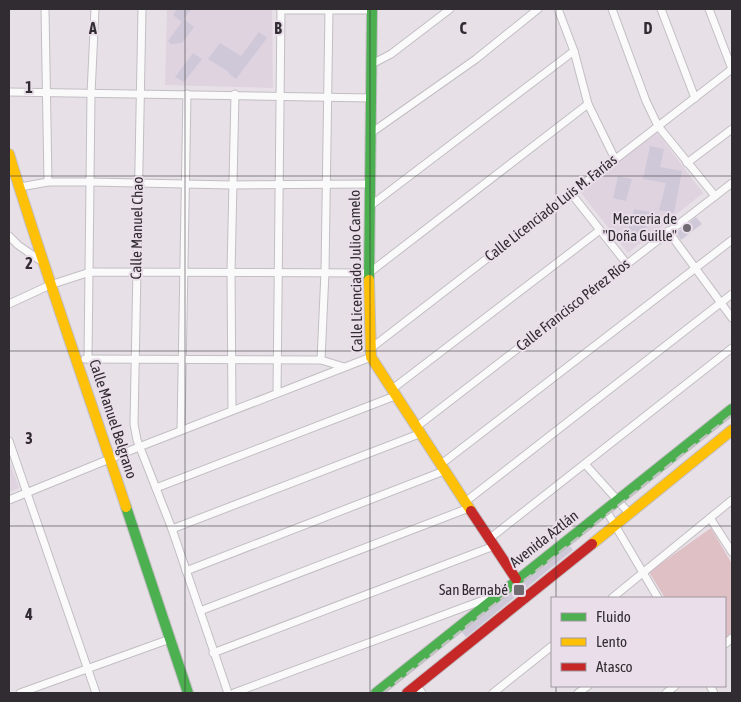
<svg xmlns="http://www.w3.org/2000/svg" width="741" height="702" viewBox="0 0 741 702" font-family="'Asap Condensed',sans-serif">
<style>
.built{fill:#dfd3e0}
.green{fill:#dec0c5}
.building{fill:#cfc8d8}
.lines{fill:none;stroke-linecap:round;stroke-linejoin:round}
.street-casing{stroke:#c2bec3;stroke-width:9}
.fast-casing{stroke:#c2bec3;stroke-width:12}
.slow-casing{stroke:#c2bec3;stroke-width:12}
.jam-casing{stroke:#c2bec3;stroke-width:12}
.street{stroke:#fbfafb;stroke-width:7}
.fast{stroke:#4caf50;stroke-width:10}
.slow{stroke:#ffc107;stroke-width:10}
.jam{stroke:#c62828;stroke-width:10}
.rail{stroke:#c2c2c2;stroke-width:2.5;stroke-dasharray:10 5;stroke-linecap:butt}
.grid{fill:none;stroke:#302c31;stroke-width:1;stroke-opacity:0.55}
.poi-dot{fill:#706b71;stroke:#e9deea;stroke-width:2}
.labels{text-anchor:middle;stroke-width:4;stroke-linejoin:round;paint-order:stroke}
.street-label{font-size:15px;fill:#302c31;stroke:#e9deea}
.poi-label{font-size:15px;fill:#302c31;stroke:#e9deea;text-anchor:end}
.grid-label{font-size:16px;text-anchor:middle;font-weight:bold;fill:#302c31;stroke:#e9deea;stroke-width:4;stroke-linejoin:round;paint-order:stroke}
</style>
<rect width="100%" height="100%" fill="#e7e1e7"/>
<g class="built">
<path d="M 167,9 L 272,9 L 273,88 L 165,85 Z"/>
<path d="M 656,131 L 703,193 L 628,253 L 581,193 Z"/>
<path d="M 9,460 L 19,488 L 9,492 Z"/>
</g>
<path class="green" d="M 711,528 L 732,564 L 732,634 L 725,640 L 725,598 L 665,598 L 649,572 Z"/>
<g class="building">
<path d="M 177,9 L 191,9 L 182,22 L 173,15 Z"/>
<path d="M 184,19 L 194,27 L 182,43 L 171,44 L 168,41 Z"/>
<path d="M 259,32 L 267,38 L 236,79 L 228,73 L 229,72 L 208,59 L 220,43 L 241,56 Z"/>
<path d="M 193,53 L 202,59 L 184,82 L 175,77 Z"/>
<path d="M 650,146 L 664,149 L 660,167 L 682,171 L 674,213 L 659,210 L 666,183 L 643,179 Z"/>
<path d="M 618,176 L 632,179 L 626,201 L 613,198 Z"/>
<path d="M 634,209 L 650,212 L 643,241 L 626,237 Z"/>
<path d="M 696,217 L 702,224 L 681,240 L 676,233 Z"/>
<path d="M 570,546 L 573,550 L 466,637 L 462,632 Z"/>
</g>
<g class="lines">
<g class="street-casing">
<g id="street">
<path d="M 45,9 L 48,182"/>
<path d="M 142,9 L 134,424 L 137,440 L 172,529 L 228,693"/>
<path d="M 558,9 L 574,51 L 588,104 L 615,159"/>
<path d="M 612,9 L 646,101 L 658,126 L 715,196"/>
<path d="M 661,9 L 695,98"/>
<path d="M 709,9 L 732,69"/>
<path d="M 281,10 L 372,10"/>
<path d="M 372,64 L 391,54 L 450,9"/>
<path d="M 9,92 L 371,98"/>
<path d="M 371,133 L 476,59 L 538,9"/>
<path d="M 687,163 L 732,129"/>
<path d="M 20,187 L 48,182 L 90,182 L 232,185 L 370,184"/>
<path d="M 570,192 L 627,264"/>
<path d="M 370,206 L 574,51"/>
<path d="M 668,231 L 732,318"/>
<path d="M 9,236 L 18,245 L 41,261"/>
<path d="M 9,304 L 50,285 L 90,272 L 369,273 L 588,104"/>
<path d="M 370,349 L 732,69"/>
<path d="M 85,359 L 321,360 L 344,367"/>
<path d="M 88,359 L 91,94 L 95,9"/>
<path d="M 321,360 L 325,272 L 329,9"/>
<path d="M 391,390 L 600,230"/>
<path d="M 277,393 L 281,9"/>
<path d="M 232,410 L 231,271 L 235,94"/>
<path d="M 415,428 L 732,183"/>
<path d="M 181,430 L 187,94"/>
<path d="M 9,441 L 96,693"/>
<path d="M 585,464 L 629,513"/>
<path d="M 440,465 L 732,240"/>
<path d="M 156,488 L 395,396"/>
<path d="M 9,500 L 139,447 L 371,357"/>
<path d="M 465,502 L 732,294"/>
<path d="M 606,510 L 658,598"/>
<path d="M 710,518 L 732,552"/>
<path d="M 172,529 L 419,434"/>
<path d="M 489,539 L 732,348"/>
<path d="M 186,571 L 444,471"/>
<path d="M 612,598 L 732,500"/>
<path d="M 200,611 L 469,508"/>
<path d="M 725,644 L 732,638"/>
<path d="M 213,653 L 494,546"/>
<path d="M 417,686 L 422,693"/>
<path d="M 710,686 L 714,693"/>
<path d="M 20,693 L 170,639"/>
<path d="M 234,693 L 489,598"/>
<path d="M 493,693 L 552,646"/>
<path d="M 578,693 L 588,686"/>
<path d="M 666,693 L 675,686"/>
</g>
</g>
<g class="fast-casing">
<g id="fast">
<path d="M 369,280 L 372,9"/>
<path d="M 126,507 L 188,693"/>
<path d="M 376,693 L 732,409"/>
</g>
</g>
<g class="slow-casing">
<g id="slow">
<path d="M 9,154 C 45,273 87,389 126,507"/>
<path d="M 369,280 L 371,357 L 471,511"/>
<path d="M 592,544 L 732,430"/>
</g>
</g>
<g class="jam-casing">
<g id="jam">
<path d="M 471,511 L 516,579"/>
<path d="M 407,693 L 592,544"/>
</g>
</g>
<use href="#street" class="street"/>
<use href="#fast" class="fast"/>
<use href="#slow" class="slow"/>
<use href="#jam" class="jam"/>
<path class="rail" d="M 383,693 L 732,415"/>
</g>
<path class="grid" d="M 185,9 L 185,693M 370,9 L 370,693M 556,9 L 556,598M 9,176 L 732,176M 9,351 L 732,351M 9,526 L 732,526M 556,686 L 556,693"/>
<g class="poi-dot">
<circle cx="687" cy="228" r="5"/>
<rect x="513" y="584" width="12" height="12" rx="2.5"/>
</g>
<g class="labels">
<g class="street-label">
<text transform="translate(551 208) rotate(-38)" y="5">Calle Licenciado Luis M. Farías</text>
<text transform="translate(137 228) rotate(-89)" y="5">Calle Manuel Chao</text>
<text transform="translate(356 271) rotate(-91)" y="5">Calle Licenciado Julio Camelo</text>
<text transform="translate(573 305) rotate(-38)" y="5">Calle Francisco Pérez Ríos</text>
<text transform="translate(113 419) rotate(72)" y="5">Calle Manuel Belgrano</text>
<text transform="translate(544 539) rotate(-38)" y="5">Avenida Aztlán</text>
</g>
<g class="poi-label">
<text x="677" y="224">Merceria de<tspan x="677" dy="17">"Doña Guille"</tspan></text>
<text x="508" y="595">San Bernabé</text>
</g>
</g>
<g class="grid-label">
<text x="93" y="34">A</text>
<text x="278" y="34">B</text>
<text x="463" y="34">C</text>
<text x="648" y="34">D</text>
<text x="29" y="93">1</text>
<text x="29" y="269">2</text>
<text x="29" y="444">3</text>
<text x="29" y="620">4</text>
</g>
<rect width="741" height="702" fill="none" stroke="#302c31" stroke-width="20"/>
<rect x="551" y="597" width="175" height="90" fill="#e9deea" stroke="#9f97a0"/>
<rect x="561" y="613" width="25" height="8" fill="#4caf50" stroke="#9f97a0"/>
<text x="596" y="622" font-size="15" fill="#302c31">Fluido</text>
<rect x="561" y="638" width="25" height="8" fill="#ffc107" stroke="#9f97a0"/>
<text x="596" y="647" font-size="15" fill="#302c31">Lento</text>
<rect x="561" y="663" width="25" height="8" fill="#c62828" stroke="#9f97a0"/>
<text x="596" y="672" font-size="15" fill="#302c31">Atasco</text>
</svg>
